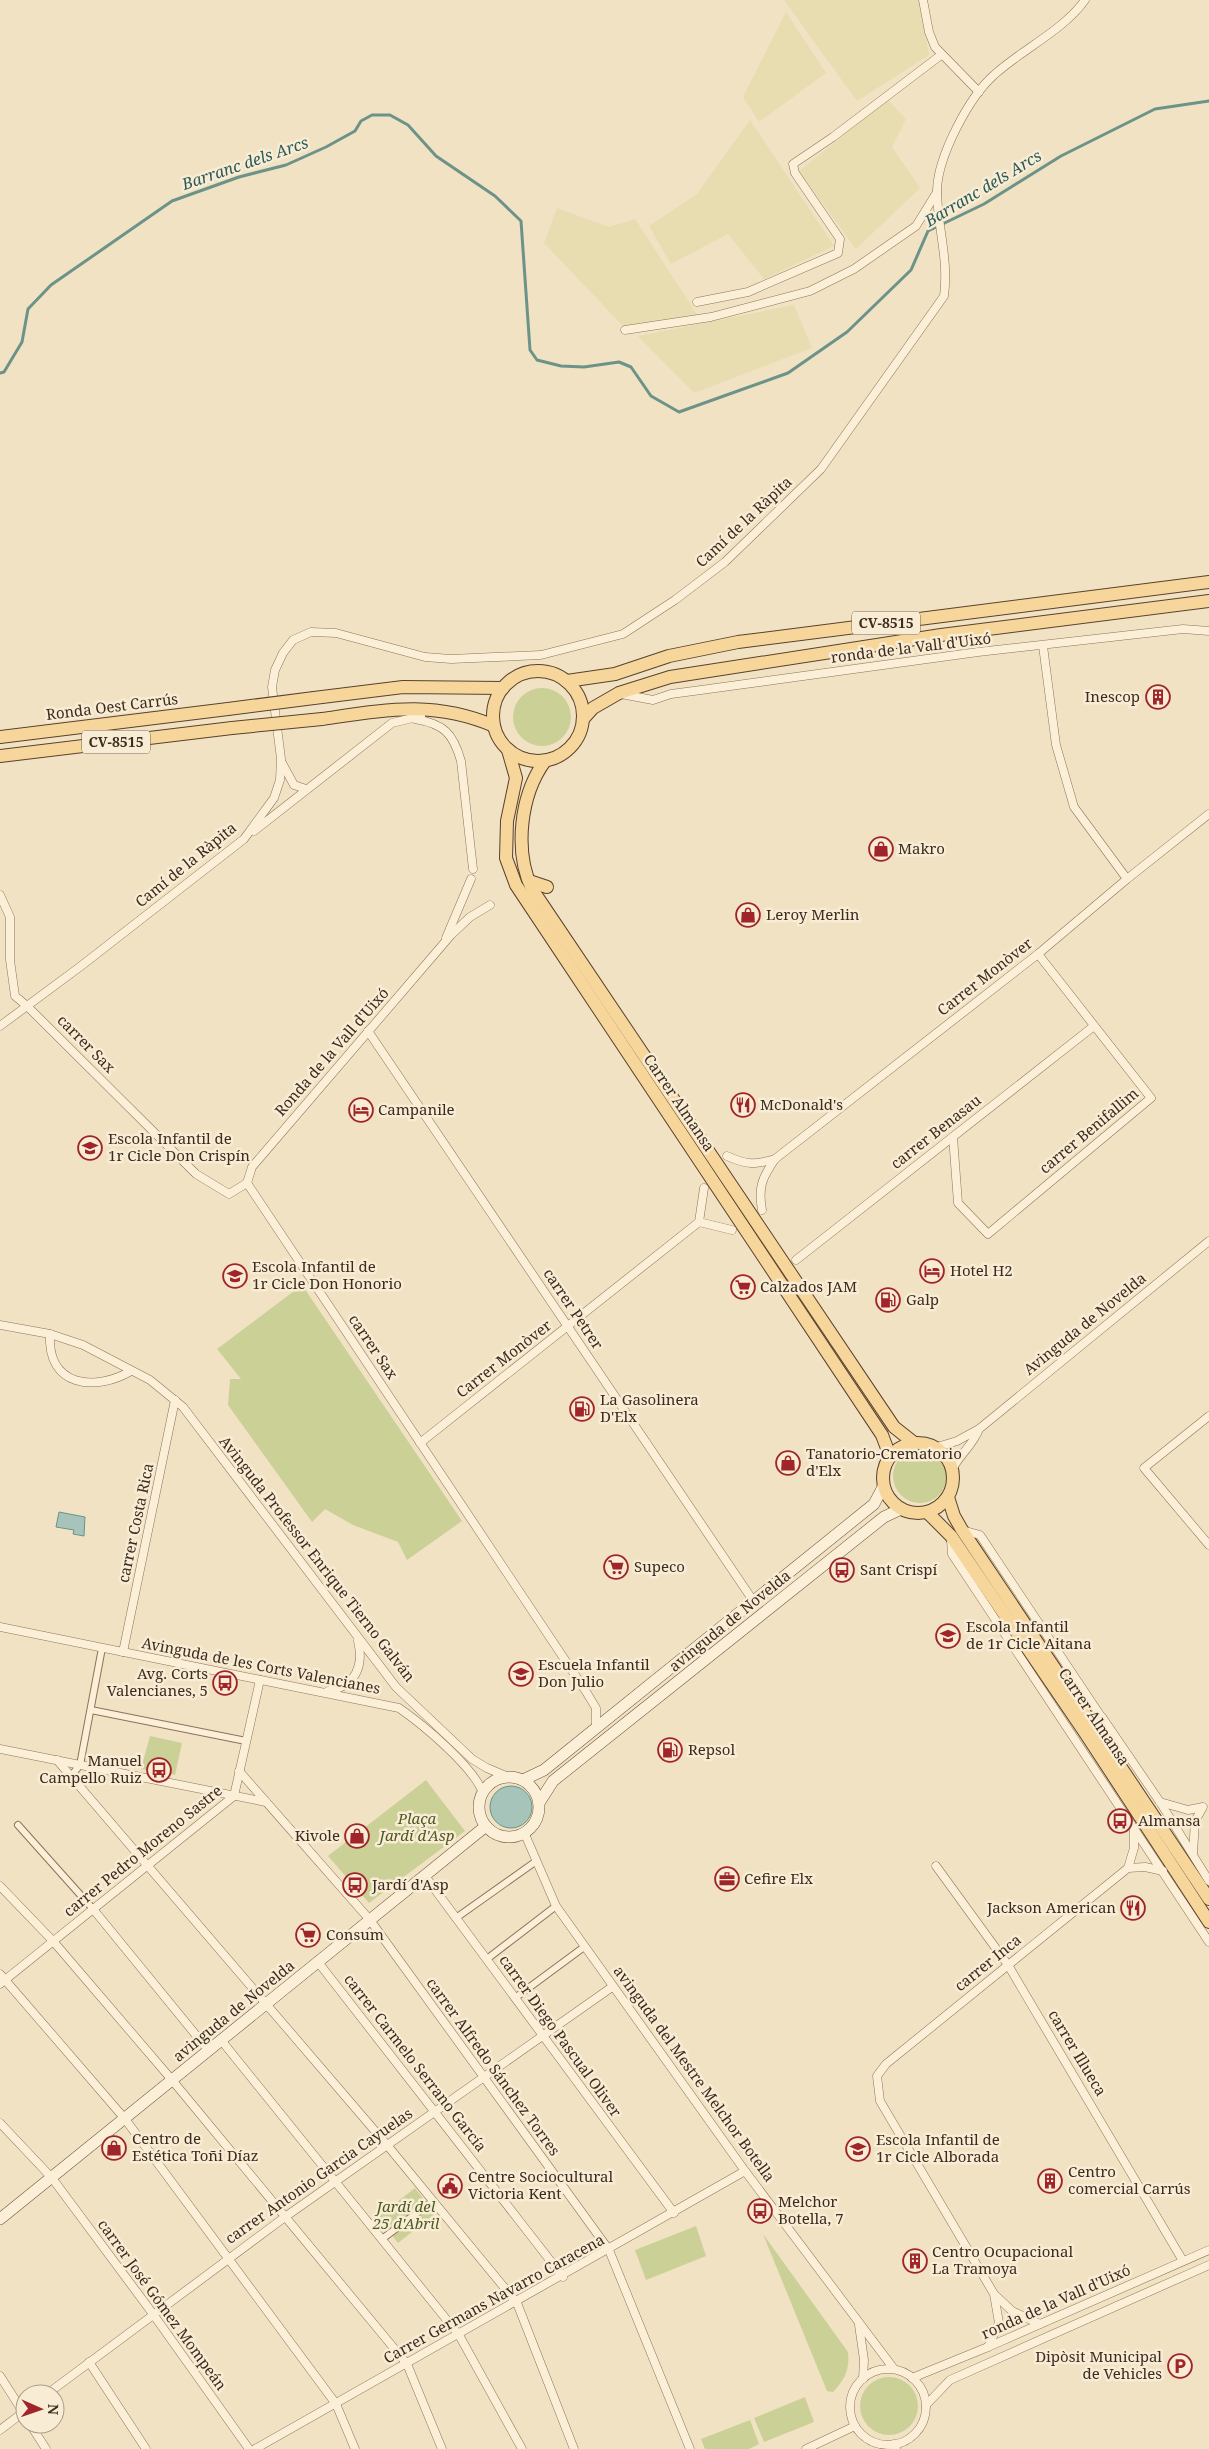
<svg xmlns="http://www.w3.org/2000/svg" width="1209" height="2449" viewBox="0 0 1209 2449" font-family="'Noto Serif',serif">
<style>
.farmland{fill:#e7ddb1}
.green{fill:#cbd097}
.water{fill:#a6c4ba;stroke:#6c9388}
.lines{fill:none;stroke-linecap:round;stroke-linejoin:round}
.stream{stroke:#6c9388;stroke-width:3}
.pedestrian-casing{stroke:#8d7359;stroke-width:8}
.minor-casing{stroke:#8d7359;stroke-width:9}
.tertiary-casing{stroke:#8d7359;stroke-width:11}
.secondary-casing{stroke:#6e543c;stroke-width:12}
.primary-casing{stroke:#5a412d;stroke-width:14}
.pedestrian{stroke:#fbefd8;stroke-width:6}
.minor{stroke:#fbefd8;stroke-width:8}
.tertiary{stroke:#fbefd8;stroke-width:10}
.secondary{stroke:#fbefd8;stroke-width:11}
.primary{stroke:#f6d69a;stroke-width:12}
.primary-bridge-casing{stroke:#5a412d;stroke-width:14;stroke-linecap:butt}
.primary-bridge{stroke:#f6d69a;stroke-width:12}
.labels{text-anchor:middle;stroke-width:5;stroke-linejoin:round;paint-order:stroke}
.shield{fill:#f8ecd4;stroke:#746555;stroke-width:1}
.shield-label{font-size:14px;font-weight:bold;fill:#3c2b1e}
.street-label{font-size:15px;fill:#3c2b1e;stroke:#f8ecd4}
.poi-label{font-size:15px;fill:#3c2b1e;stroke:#f8ecd4;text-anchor:start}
.park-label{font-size:15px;font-style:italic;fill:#4d5923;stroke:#f8ecd4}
.water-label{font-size:16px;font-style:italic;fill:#2c5c58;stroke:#f8ecd4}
</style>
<rect width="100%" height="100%" fill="#f1e2c4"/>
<g class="farmland">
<path d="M 784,0 L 919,0 L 929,55 L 857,101 Z"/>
<path d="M 786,12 L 826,73 L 759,122 L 743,97 Z"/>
<path d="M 888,100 L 906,119 L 892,147 L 920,188 L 856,249 L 799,171 Z"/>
<path d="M 750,120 L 834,246 L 764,279 L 728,234 L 671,264 L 649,226 L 697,194 Z"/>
<path d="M 557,208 L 609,227 L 635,219 L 698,316 L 624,327 L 544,243 Z"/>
<path d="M 794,305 L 812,348 L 694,393 L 638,336 Z"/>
</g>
<g class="green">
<circle cx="542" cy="717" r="29"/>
<path d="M 302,1285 L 462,1521 L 407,1560 L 398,1542 L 353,1525 L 325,1509 L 312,1522 L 228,1405 L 230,1379 L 241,1379 L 217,1349 Z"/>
<circle cx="920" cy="1476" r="27"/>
<path d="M 150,1736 L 182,1743 L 175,1775 L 141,1769 Z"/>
<path d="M 426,1780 L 465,1831 L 369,1903 L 328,1856 Z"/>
<path d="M 415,2188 L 435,2214 L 398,2243 L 378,2217 Z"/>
<path d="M 696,2226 L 706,2256 L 646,2280 L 635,2250 Z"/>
<path d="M 763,2234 L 848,2352 C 850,2368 845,2380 833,2392 L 827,2391 Z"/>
<circle cx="889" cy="2406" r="29"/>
<path d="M 805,2397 L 814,2422 L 764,2442 L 754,2418 Z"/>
<path d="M 750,2420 L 759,2444 L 749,2449 L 705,2449 L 701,2439 Z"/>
</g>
<g class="water">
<path d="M 59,1512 L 85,1517 L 84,1536 L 73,1534 L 74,1530 L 56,1527 Z"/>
<circle cx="511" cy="1807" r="21"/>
</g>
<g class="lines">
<path class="stream" d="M 0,373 L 4,372 L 22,342 L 28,309 L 51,285 L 172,201 L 239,177 L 286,165 L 326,147 L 355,131 L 361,121 L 372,115 L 390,115 L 408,125 L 436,156 L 495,196 L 521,221 L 530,350 L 537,360 L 561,366 L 584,367 L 619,362 L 631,367 L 651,396 L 679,412 L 788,373 L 847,332 L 911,270 L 928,231 L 984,204 L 1061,156 L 1155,109 L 1209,101"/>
<g class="pedestrian-casing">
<g id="pedestrian">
<path d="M 91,1710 L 246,1741"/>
<path d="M 71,1776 L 80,1765 L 102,1648"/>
<path d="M 18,1825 L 93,1909"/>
<path d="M 456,1918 L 535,1862"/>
<path d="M 487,1959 L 556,1906"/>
<path d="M 515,1998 L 584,1947"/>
<path d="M 382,2239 L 433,2201"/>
</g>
</g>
<g class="minor-casing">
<g id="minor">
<path d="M 923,0 L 929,32 L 935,47 L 979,92"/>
<path d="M 697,302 L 748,292 L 838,253 L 840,239 L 795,173 L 793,164 L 833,137 L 941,55"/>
<path d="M 625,330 L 711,317 L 810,291 L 854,269 L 916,226 L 937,192"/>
<path d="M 1043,646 L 1056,745 L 1074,807 L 1127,879"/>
<path d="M 621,694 L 653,700 L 671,694 L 701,690 L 978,652 L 1183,629 L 1209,631"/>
<path d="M 415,719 C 444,724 453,733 461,761 L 473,869"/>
<path d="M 282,763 L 294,785 L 306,789"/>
<path d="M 254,831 L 392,723 L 421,716"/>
<path d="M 0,895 L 10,917 L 10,960 L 15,996 L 27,1006 L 196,1174 L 229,1194 L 247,1183 L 585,1690 L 596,1708 L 596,1727"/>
<path d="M 446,938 L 471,879"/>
<path d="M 0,1026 L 81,966 L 244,839 L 274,798 L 280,780 L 281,759 L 272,687 L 275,670 L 283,653 L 293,640 L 311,632 L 336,633 L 425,657 L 451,659 L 541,655 L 623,634 L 675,600 L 725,562 L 821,469 L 944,296 C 949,257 937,227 937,190 C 938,156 969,97 994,75 C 1021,50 1064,30 1085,0"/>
<path d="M 368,1031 L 754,1602"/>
<path d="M 953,1137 L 958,1203 L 988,1234 L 1151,1098 L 1038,954"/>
<path d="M 727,1156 C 747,1165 754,1165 775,1159"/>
<path d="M 247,1183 L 252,1167 L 451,935 L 470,917 L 490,905"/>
<path d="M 762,1210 C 758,1187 762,1178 775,1159 L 1038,954 L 1127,879 L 1209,814"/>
<path d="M 699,1222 L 732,1230"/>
<path d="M 796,1260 L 1094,1026"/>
<path d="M 0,1325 L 50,1334 L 83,1345 L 150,1380 L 183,1407 L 396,1687 L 472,1759 L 487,1768 L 508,1777"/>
<path d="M 50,1334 C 47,1387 95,1392 131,1371"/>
<path d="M 1209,1416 L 1144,1468 L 1209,1545"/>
<path d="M 420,1443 L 699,1222 L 704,1188"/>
<path d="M 937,1447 L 957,1441 L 979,1429 L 1209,1241"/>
<path d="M 952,1470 C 959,1455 974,1444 979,1429"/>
<path d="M 962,1530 L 980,1535 L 1100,1715 L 1103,1737"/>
<path d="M 951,1540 L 952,1554 L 1209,1942"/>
<path d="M 0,1627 L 399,1708 C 422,1724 473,1766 483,1793"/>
<path d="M 123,1652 L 175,1400"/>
<path d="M 328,1691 C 356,1686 364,1666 358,1641"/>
<path d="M 1102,1717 L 1160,1802 L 1209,1881"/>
<path d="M 0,1749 L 266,1802"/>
<path d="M 57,1760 L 387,2145 L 517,2303 L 574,2449"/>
<path d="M 239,1771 L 370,1920 L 609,2250 L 690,2449"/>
<path d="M 1160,1802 L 1188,1810 L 1203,1807 L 1195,1821 L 1193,1853"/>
<path d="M 1134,1828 L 1134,1848 L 1128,1868 L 1145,1867 L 1163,1871"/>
<path d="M 524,1832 L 556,1906 L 745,2171 L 894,2369"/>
<path d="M 936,1866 L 1008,1965 L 1183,2261"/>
<path d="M 425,1876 L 674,2213"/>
<path d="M 0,1886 L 53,1941 L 172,2080 L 407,2364 L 442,2449"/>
<path d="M 93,1909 L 209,2051"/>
<path d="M 318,1962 L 563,2277"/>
<path d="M 0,1974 L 125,2119 L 336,2404 L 355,2449"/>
<path d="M 0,1984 L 234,1796 L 260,1680"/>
<path d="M 221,2040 L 459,2335 L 522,2449"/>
<path d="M 0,2123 L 52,2178 L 153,2314 L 249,2449"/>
<path d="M 995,2295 L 1012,2311 L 1040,2324"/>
<path d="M 859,2325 L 864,2360 L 863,2379"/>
<path d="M 988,2347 L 999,2323 L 994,2294 L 880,2101 L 877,2076 L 886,2064 L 1128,1868"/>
<path d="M 89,2362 L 146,2449"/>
<circle cx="888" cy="2407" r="38"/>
<path d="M 0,2376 L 25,2415"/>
<path d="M 912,2378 L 988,2347 L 1209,2250"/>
<path d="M 47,2394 L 285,2217 L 612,1987"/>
<path d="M 926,2405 L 950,2380 L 1209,2265"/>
<path d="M 30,2424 L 46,2449"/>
<path d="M 0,2430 L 25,2411"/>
<path d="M 255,2449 L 745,2171"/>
<path d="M 806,2449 L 855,2426"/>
</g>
</g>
<g class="tertiary-casing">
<path id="tertiary" d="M 894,2445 L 895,2449"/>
</g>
<g class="secondary-casing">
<g id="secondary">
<circle cx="509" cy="1807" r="30"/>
<path d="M 523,1780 L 544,1770 L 874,1504 L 883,1487"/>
<path d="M 539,1803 L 553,1781 L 884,1517 L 901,1509"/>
<path d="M 0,2219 L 486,1826"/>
</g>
</g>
<g class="primary-casing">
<g id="primary">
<circle cx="538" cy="716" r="45"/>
<path d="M 567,681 L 615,674 L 669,656 L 738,642 L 1209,582"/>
<path d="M 314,698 L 403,687 L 503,688"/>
<path d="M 322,719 C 385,710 433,700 494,726"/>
<path d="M 583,719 L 593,708 L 619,693 L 670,677 L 941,635 L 1209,601"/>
<path d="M 0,737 L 228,709"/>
<path d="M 508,750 L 516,778 L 507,821 L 506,858 L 516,885 L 882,1435 L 890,1456"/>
<path d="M 0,756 L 232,728"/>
<path d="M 545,761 C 520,795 514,851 532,889 L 894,1427 L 913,1442"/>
<path d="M 529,881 L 547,887"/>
<circle cx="918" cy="1478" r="35"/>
<path d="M 948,1497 L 954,1516 L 962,1530 L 1209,1899"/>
<path d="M 927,1512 L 951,1536 L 1084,1731 L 1209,1922"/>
</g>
</g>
<use href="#pedestrian" class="pedestrian"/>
<use href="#minor" class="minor"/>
<use href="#tertiary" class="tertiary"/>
<use href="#secondary" class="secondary"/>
<use href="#primary" class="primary"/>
<g class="primary-bridge-casing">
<g id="primary-bridge">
<path d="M 228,709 L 314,698"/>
<path d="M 232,728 L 322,719"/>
</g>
</g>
<use href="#primary-bridge" class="primary-bridge"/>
</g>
<defs>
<g id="building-ring" transform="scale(1.25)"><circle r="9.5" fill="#f8ecd4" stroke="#9f252a" stroke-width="1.5"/><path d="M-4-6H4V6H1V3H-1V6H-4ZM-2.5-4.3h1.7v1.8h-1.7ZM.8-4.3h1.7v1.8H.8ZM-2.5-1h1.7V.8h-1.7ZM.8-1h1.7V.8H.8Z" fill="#9f252a"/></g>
<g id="shop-ring" transform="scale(1.25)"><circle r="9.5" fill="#f8ecd4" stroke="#9f252a" stroke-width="1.5"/><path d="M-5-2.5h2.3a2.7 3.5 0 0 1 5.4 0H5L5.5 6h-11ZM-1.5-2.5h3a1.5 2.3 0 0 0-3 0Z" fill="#9f252a"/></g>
<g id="restaurant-ring" transform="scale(1.25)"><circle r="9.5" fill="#f8ecd4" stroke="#9f252a" stroke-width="1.5"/><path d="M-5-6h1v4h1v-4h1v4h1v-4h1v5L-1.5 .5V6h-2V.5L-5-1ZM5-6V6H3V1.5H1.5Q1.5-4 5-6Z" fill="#9f252a"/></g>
<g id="hotel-ring" transform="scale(1.25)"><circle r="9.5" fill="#f8ecd4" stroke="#9f252a" stroke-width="1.5"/><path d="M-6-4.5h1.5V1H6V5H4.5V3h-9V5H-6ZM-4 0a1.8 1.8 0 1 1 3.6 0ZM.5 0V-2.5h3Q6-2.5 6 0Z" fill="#9f252a"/></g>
<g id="school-ring" transform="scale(1.25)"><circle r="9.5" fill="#f8ecd4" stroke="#9f252a" stroke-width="1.5"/><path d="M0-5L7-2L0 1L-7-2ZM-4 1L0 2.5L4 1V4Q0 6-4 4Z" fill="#9f252a"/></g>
<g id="supermarket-ring" transform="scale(1.25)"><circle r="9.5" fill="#f8ecd4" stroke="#9f252a" stroke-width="1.5"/><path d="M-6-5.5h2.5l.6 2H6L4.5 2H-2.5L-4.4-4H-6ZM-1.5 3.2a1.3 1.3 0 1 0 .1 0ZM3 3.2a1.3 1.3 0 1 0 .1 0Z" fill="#9f252a"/></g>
<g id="fuel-ring" transform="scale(1.25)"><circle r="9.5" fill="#f8ecd4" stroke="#9f252a" stroke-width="1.5"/><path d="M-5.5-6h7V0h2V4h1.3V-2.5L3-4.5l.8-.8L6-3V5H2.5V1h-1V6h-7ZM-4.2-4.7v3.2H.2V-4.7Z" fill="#9f252a"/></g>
<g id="bus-ring" transform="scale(1.25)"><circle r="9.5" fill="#f8ecd4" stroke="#9f252a" stroke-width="1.5"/><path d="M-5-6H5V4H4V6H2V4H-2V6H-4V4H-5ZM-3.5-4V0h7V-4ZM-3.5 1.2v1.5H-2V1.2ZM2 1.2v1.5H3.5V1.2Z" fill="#9f252a"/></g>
<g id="office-ring" transform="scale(1.25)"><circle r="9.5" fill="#f8ecd4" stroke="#9f252a" stroke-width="1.5"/><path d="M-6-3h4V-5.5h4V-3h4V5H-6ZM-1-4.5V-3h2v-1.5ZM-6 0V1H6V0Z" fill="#9f252a"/></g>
<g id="civic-ring" transform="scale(1.25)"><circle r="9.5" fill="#f8ecd4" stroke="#9f252a" stroke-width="1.5"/><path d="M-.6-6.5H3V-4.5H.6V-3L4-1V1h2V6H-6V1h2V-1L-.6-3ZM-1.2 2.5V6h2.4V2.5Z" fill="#9f252a"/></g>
<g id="parking-ring" transform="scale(1.25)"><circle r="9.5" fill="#f8ecd4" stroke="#9f252a" stroke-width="1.5"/><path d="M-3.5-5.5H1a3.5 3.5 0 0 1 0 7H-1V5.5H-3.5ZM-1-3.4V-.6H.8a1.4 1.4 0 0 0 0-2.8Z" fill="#9f252a"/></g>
</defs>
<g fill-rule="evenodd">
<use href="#building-ring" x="1158" y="697"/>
<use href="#shop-ring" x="881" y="849"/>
<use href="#shop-ring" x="748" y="915"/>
<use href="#restaurant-ring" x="743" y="1105"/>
<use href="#hotel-ring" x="361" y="1110"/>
<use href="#school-ring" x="90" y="1148"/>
<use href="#hotel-ring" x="932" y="1271"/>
<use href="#school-ring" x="235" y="1276"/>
<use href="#supermarket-ring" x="743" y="1287"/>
<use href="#fuel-ring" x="888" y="1300"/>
<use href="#fuel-ring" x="582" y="1409"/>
<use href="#shop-ring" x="788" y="1463"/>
<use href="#supermarket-ring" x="616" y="1567"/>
<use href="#bus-ring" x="842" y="1570"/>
<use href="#school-ring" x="948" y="1636"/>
<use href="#school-ring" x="521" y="1674"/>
<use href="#bus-ring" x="225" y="1683"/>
<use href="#fuel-ring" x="670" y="1750"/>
<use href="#bus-ring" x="159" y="1770"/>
<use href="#bus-ring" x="1120" y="1821"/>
<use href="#shop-ring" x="357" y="1836"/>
<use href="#office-ring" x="727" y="1879"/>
<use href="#bus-ring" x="355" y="1885"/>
<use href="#restaurant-ring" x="1133" y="1908"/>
<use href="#supermarket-ring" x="308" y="1935"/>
<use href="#shop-ring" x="114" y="2148"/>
<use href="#school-ring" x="858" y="2149"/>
<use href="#building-ring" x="1050" y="2181"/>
<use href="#civic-ring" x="450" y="2186"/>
<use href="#bus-ring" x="760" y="2211"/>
<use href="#building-ring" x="915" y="2261"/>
<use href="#parking-ring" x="1180" y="2366"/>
</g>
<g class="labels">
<g class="shield">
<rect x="852" y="611.5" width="68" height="23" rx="4"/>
<rect x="82" y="730.5" width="68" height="23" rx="4"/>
</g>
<g class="shield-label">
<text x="886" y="628">CV-8515</text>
<text x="116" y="747">CV-8515</text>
</g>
<g class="street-label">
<text transform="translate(744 522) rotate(-43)" y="5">Camí de la Ràpita</text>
<text transform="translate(911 648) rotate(-7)" y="5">ronda de la Vall d'Uixó</text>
<text transform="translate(112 707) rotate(-7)" y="5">Ronda Oest Carrús</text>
<text transform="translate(186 865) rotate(-39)" y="5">Camí de la Ràpita</text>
<text transform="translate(985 977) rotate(-38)" y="5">Carrer Monòver</text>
<text transform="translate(86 1044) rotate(45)" y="5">carrer Sax</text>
<text transform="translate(332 1052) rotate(-49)" y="5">Ronda de la Vall d'Uixó</text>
<text transform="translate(679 1103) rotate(56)" y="5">Carrer Almansa</text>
<text transform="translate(1089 1131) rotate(-40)" y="5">carrer Benifallim</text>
<text transform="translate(936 1132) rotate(-38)" y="5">carrer Benasau</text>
<text transform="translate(573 1309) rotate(56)" y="5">carrer Petrer</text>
<text transform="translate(1085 1324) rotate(-39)" y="5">Avinguda de Novelda</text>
<text transform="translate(373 1347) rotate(56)" y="5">carrer Sax</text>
<text transform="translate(504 1359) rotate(-38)" y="5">Carrer Monòver</text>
<text transform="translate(136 1523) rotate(-78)" y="5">carrer Costa Rica</text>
<text transform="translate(317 1559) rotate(52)" y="5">Avinguda Professor Enrique Tierno Galván</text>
<text transform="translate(730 1621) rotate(-39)" y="5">avinguda de Novelda</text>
<text transform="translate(261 1666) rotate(11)" y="5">Avinguda de les Corts Valencianes</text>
<text transform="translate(1094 1717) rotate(56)" y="5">Carrer Almansa</text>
<text transform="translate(143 1851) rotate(-39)" y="5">carrer Pedro Moreno Sastre</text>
<text transform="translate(988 1963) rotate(-39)" y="5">carrer Inca</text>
<text transform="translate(234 2011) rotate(-39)" y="5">avinguda de Novelda</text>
<text transform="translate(560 2036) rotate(54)" y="5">carrer Diego Pascual Oliver</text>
<text transform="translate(1077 2053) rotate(59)" y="5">carrer Illueca</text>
<text transform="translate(415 2063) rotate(52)" y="5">carrer Carmelo Serrano García</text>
<text transform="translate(493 2067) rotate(54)" y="5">carrer Alfredo Sánchez Torres</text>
<text transform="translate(694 2074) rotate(54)" y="5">avinguda del Mestre Melchor Botella</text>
<text transform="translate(319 2176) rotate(-35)" y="5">carrer Antonio Garcia Cayuelas</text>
<text transform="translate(494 2299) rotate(-29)" y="5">Carrer Germans Navarro Caracena</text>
<text transform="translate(1056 2302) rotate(-24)" y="5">ronda de la Vall d'Uixó</text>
<text transform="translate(162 2305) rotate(54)" y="5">carrer José Gómez Mompeán</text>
</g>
<g class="poi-label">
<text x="1140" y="702" text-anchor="end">Inescop</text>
<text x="898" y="854">Makro</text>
<text x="766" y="920">Leroy Merlin</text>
<text x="760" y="1110">McDonald's</text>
<text x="378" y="1115">Campanile</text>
<text x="108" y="1144">Escola Infantil de<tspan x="108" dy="17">1r Cicle Don Crispín</tspan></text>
<text x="252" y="1272">Escola Infantil de<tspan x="252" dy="17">1r Cicle Don Honorio</tspan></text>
<text x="950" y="1276">Hotel H2</text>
<text x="760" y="1292">Calzados JAM</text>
<text x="906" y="1305">Galp</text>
<text x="600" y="1405">La Gasolinera<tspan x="600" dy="17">D'Elx</tspan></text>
<text x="806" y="1459">Tanatorio-Crematorio<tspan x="806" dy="17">d'Elx</tspan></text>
<text x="634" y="1572">Supeco</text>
<text x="860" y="1575">Sant Crispí</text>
<text x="966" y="1632">Escola Infantil<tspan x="966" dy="17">de 1r Cicle Aitana</tspan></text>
<text x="538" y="1670">Escuela Infantil<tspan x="538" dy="17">Don Julio</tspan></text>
<text x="208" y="1679" text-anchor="end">Avg. Corts<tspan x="208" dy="17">Valencianes, 5</tspan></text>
<text x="688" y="1755">Repsol</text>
<text x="142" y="1766" text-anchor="end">Manuel<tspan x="142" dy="17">Campello Ruiz</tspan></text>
<text x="1138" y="1826">Almansa</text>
<text x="340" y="1841" text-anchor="end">Kivole</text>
<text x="744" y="1884">Cefire Elx</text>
<text x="372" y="1890">Jardí d'Asp</text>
<text x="1116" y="1913" text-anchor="end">Jackson American</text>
<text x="326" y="1940">Consum</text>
<text x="132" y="2144">Centro de<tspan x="132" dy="17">Estética Toñi Díaz</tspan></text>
<text x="876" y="2145">Escola Infantil de<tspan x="876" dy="17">1r Cicle Alborada</tspan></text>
<text x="1068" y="2177">Centro<tspan x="1068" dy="17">comercial Carrús</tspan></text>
<text x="468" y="2182">Centre Sociocultural<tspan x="468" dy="17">Victoria Kent</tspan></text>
<text x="778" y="2207">Melchor<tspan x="778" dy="17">Botella, 7</tspan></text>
<text x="932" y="2257">Centro Ocupacional<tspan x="932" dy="17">La Tramoya</tspan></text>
<text x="1162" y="2362" text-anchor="end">Dipòsit Municipal<tspan x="1162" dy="17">de Vehicles</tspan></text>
</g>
<g class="park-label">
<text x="417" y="1824">Plaça<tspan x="417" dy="17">Jardí d'Asp</tspan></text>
<text x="406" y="2212">Jardí del<tspan x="406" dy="17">25 d'Abril</tspan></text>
</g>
<g class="water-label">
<text transform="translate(245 163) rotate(-19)" y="6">Barranc dels Arcs</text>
<text transform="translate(983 188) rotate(-31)" y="6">Barranc dels Arcs</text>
</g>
</g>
<g transform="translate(40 2409) rotate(92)"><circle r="24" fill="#f8ecd4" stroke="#ad9f8b"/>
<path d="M0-4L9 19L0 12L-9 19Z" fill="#9f252a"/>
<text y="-8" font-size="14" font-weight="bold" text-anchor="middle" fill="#3c2b1e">N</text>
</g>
</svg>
